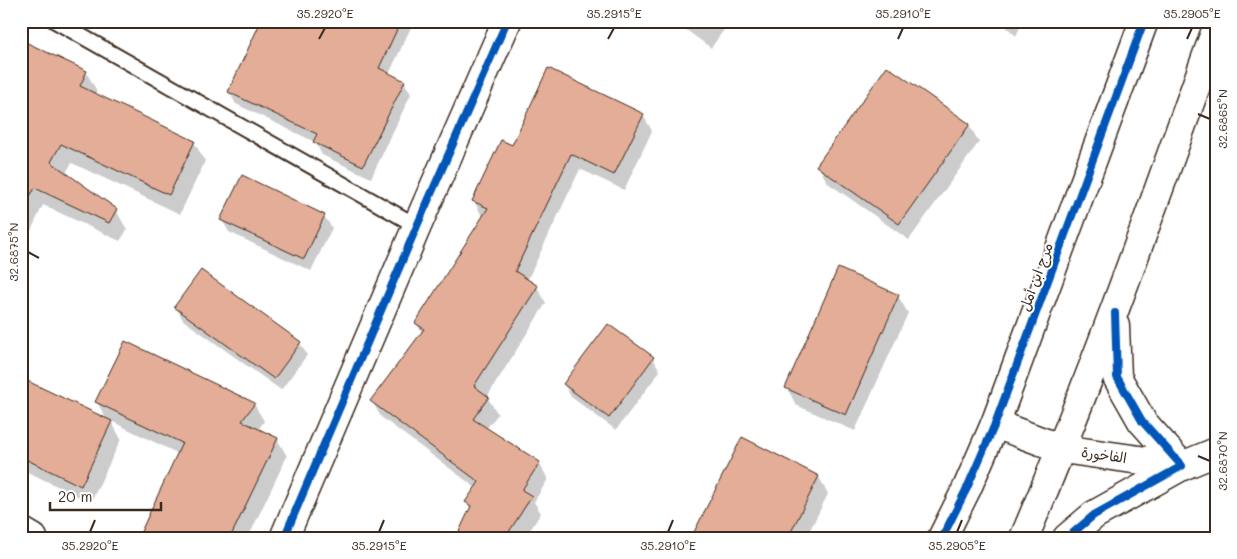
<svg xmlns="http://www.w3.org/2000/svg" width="1237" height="559" viewBox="0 0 1237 559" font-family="Mali,'Playpen Sans Arabic',sans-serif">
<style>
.shadow{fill:#0003}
.building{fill:#e3ad97;stroke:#3b2a1e}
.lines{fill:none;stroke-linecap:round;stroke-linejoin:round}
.lane-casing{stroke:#3b2a1e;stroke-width:18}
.street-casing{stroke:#3b2a1e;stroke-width:31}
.secondary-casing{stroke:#3b2a1e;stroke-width:31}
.lane{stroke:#fff;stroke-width:14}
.street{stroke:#fff;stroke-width:28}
.secondary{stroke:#fff;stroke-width:28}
.cycleway-casing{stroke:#fff;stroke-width:11}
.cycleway{stroke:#0057b8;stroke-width:8}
.ticks{fill:none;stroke:#3b2a1e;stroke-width:2}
.labels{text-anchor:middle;stroke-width:4;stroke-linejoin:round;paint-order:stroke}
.street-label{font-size:14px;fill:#3b2a1e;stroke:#fff}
.neatline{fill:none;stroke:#3b2a1e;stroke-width:2}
.ticks-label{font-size:12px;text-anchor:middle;fill:#3b2a1e}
</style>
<rect width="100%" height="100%" fill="#fff"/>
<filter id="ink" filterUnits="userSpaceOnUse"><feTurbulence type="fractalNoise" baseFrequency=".02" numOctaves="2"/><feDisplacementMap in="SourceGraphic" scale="10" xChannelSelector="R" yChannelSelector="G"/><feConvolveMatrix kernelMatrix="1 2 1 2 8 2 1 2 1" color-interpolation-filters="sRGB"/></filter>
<g filter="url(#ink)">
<g class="shadow">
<path d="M 316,21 L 414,21 L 389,74 L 404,82 L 411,94 L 371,178 L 322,155 L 315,142 L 236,104 L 229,92 Z"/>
<path d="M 674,21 L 730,21 L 711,48 Z"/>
<path d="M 1000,21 L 1023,21 L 1016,36 Z"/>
<path d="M 21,41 L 86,72 L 97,91 L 95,95 L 194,142 L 205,161 L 180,214 L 72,163 L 65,174 L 116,210 L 127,230 L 120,241 L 43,205 L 21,252 Z"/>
<path d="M 643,115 L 652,131 L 624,190 L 580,169 L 527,281 L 537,287 L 546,303 L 487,397 L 498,414 L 486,429 L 539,463 L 548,479 L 534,502 L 541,513 L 525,538 L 457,538 L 471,509 L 467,502 L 476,488 L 381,417 L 372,401 L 422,333 L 416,323 L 483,218 L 474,201 L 512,147 Z"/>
<path d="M 969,125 L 979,142 L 909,240 L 828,183 L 818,166 Z"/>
<path d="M 324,216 L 332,228 L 311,271 L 229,232 L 222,220 Z"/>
<path d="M 898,296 L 908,313 L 855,431 L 796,405 L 787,388 Z"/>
<path d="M 176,307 L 300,343 L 307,355 L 281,390 L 183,320 Z"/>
<path d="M 125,342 L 254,404 L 264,421 L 258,430 L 277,439 L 287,456 L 248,538 L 139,538 L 179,454 L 111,421 L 121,439 L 91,502 L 21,469 L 21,397 L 107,420 L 97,402 Z"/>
<path d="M 653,358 L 660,371 L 616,430 L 571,397 L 564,384 Z"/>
<path d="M 819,477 L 828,494 L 806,538 L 692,538 Z"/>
</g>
<g class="building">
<path d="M 261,21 L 401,21 L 379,68 L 405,81 L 363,166 L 313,142 L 317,134 L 228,92 Z"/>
<path d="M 21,40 L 87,71 L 80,86 L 195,141 L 169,195 L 61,144 L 51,162 L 117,209 L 109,223 L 35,188 L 21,211 Z"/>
<path d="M 887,66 L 970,124 L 899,224 L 816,166 Z"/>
<path d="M 548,68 L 644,114 L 614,175 L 571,154 L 515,271 L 538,286 L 474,386 L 489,397 L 473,419 L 540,462 L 522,490 L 532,496 L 505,538 L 456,538 L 471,506 L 465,502 L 479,482 L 370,401 L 424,329 L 415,323 L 488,208 L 472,201 L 501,140 L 512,145 Z"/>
<path d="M 242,175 L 325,215 L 304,259 L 220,220 Z"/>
<path d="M 838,268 L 899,295 L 846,415 L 785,388 Z"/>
<path d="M 201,270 L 301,342 L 274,379 L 174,307 Z"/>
<path d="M 608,324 L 654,357 L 609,418 L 563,384 Z"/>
<path d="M 125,341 L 255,403 L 242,421 L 278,438 L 230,538 L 138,538 L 182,443 L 95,402 Z"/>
<path d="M 21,378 L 112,421 L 81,486 L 21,457 Z"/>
<path d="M 742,437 L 819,476 L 788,538 L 691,538 Z"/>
</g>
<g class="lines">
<g class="lane-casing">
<path id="lane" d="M 55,21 L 417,226"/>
</g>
<g class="street-casing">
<g id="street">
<path d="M 995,424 L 1062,449 L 1182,466 L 1216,452"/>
<path d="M 21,531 L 33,538"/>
<path d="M 284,538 L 417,226 L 507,21"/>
</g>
</g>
<g class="secondary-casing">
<g id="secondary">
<path d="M 942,538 L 967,488 L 995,424 L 1144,21"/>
<path d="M 1024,538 C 1095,371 1155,200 1216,30"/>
<path d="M 1067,538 L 1094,515 L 1182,466 L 1142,421 L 1117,377 L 1115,326"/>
</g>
</g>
<use href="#lane" class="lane"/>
<use href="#street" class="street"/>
<use href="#secondary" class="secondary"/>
<g class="cycleway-casing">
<g id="cycleway">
<path d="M 284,538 L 417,226 L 507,21"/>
<path d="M 942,538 L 967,488 L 995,424 L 1144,21"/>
<path d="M 1067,538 L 1094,515 L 1182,466 L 1142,421 L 1117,377 L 1115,313"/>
</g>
</g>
<use href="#cycleway" class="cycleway"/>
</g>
</g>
<path class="ticks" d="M 319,39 L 325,28M 608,39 L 614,28M 898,39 L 903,28M 1187,39 L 1192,28M 1198,114 L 1210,119M 28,252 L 39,258M 1198,456 L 1210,461M 90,532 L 95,520M 379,532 L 384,520M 668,532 L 673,520M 957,532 L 962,520"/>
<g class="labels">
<g class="street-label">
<text transform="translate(1036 277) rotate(-70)" y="5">مرج ابن أمل</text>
<text transform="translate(1104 455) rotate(8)" y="5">الفاخورة</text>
</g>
</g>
<rect width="1237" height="559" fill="none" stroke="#fff" stroke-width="55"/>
<path d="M50 502v8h111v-8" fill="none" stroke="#3b2a1e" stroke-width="2.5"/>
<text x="58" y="502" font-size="15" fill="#3b2a1e" stroke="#ffffff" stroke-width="4" paint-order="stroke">20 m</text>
<rect x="28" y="28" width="1182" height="504" class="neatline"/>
<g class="ticks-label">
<text x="325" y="18">35.2920°E</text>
<text x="614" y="18">35.2915°E</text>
<text x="903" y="18">35.2910°E</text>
<text x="1192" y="18">35.2905°E</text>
<text transform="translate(1223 119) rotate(-90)" y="4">32.6865°N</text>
<text transform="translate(14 252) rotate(-90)" y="4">32.6875°N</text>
<text transform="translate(1223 461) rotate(-90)" y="4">32.6870°N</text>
<text x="90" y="550">35.2920°E</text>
<text x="379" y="550">35.2915°E</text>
<text x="668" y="550">35.2910°E</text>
<text x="957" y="550">35.2905°E</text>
</g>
</svg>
